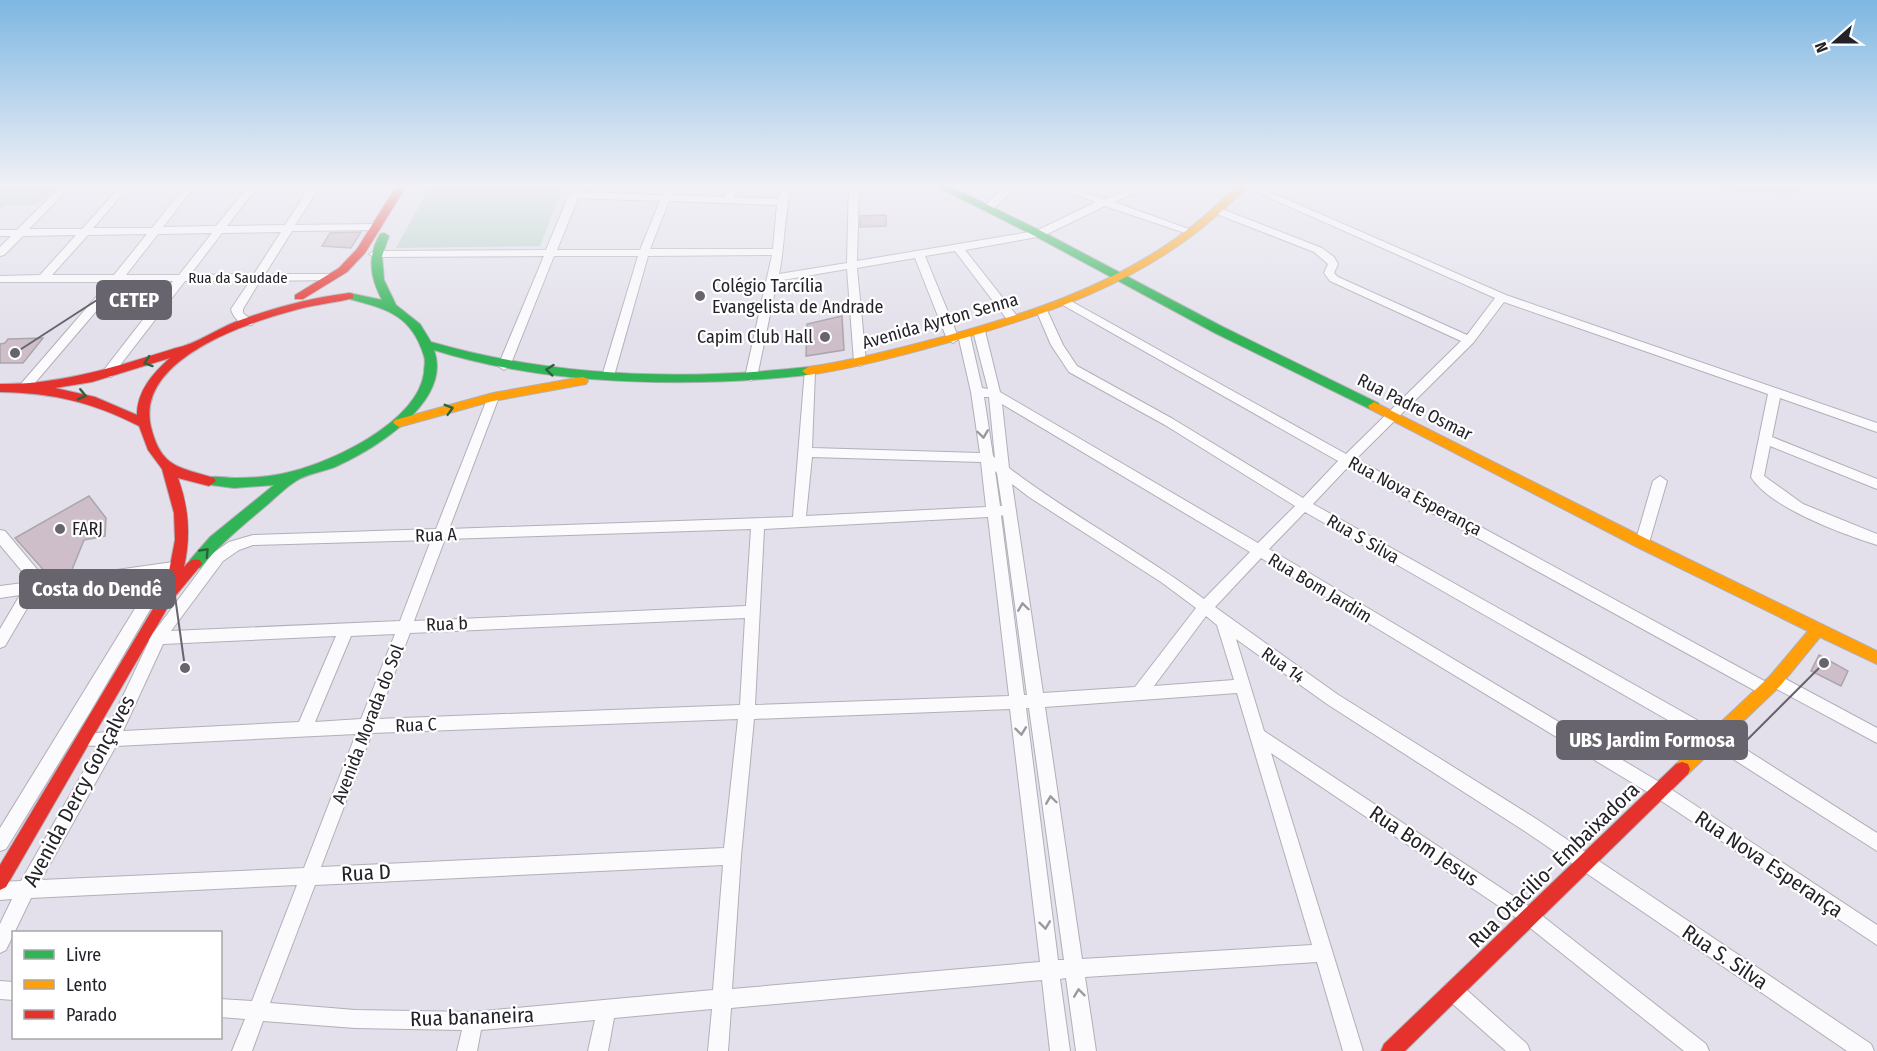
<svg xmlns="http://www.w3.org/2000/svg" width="1877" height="1051" viewBox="0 0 1877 1051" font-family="'Fira Sans Condensed',sans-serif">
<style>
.green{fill:#b7d2c7}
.building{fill:#cebec9;stroke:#aba6ac;stroke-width:1.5}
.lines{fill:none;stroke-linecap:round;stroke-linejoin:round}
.street-casing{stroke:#b2afb8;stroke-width:2}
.fast-casing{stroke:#b2afb8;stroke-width:2}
.slow-casing{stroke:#b2afb8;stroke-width:2}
.jam-casing{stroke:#b2afb8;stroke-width:2}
.street{fill:#fbfafc;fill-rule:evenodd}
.fast{fill:#30b455;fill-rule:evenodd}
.slow{fill:#ff9f0a;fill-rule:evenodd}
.jam{fill:#e5322d;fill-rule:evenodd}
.oneway{stroke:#29643d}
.oneway2{stroke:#9a999d}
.poi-dot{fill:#67646d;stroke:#fff;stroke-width:2}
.labels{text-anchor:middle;stroke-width:4.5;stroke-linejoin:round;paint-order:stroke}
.far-street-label{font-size:15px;fill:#242229;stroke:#fff}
.poi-label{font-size:18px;fill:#242229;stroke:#fff;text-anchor:start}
.street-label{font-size:18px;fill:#242229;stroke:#fff}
.near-street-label{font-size:21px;fill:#242229;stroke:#fff}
.leader{fill:none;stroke:#67646d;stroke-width:2}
.callout-dot{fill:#67646d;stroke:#fff;stroke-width:2}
.callout{fill:#67646d;stroke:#67646d;stroke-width:2}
.callout-label{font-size:20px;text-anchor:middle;font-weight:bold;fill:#fff}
</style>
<rect width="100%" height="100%" fill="#e3e0eb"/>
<g class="green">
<path d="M 0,185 L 85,185 L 81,189 L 54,190 L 37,205 L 5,205 L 0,210 Z"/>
<path d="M 431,185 L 564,185 L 540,246 L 396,248 Z"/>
<path d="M 1706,185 L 1804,185 L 1808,187 L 1789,195 L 1712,190 Z"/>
</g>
<g class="building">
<path d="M 886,215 L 886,226 L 860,227 L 860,216 Z"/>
<path d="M 361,232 L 351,248 L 322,246 L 330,233 Z"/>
<path d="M 842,316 L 844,350 L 806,356 L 807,324 Z"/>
<path d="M 43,338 L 23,363 L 0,363 L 0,344 L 5,343 L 8,339 Z"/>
<path d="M 89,496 L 106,518 L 105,536 L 84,540 L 71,572 L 49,576 L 15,538 Z"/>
<path d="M 1819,655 L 1848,671 L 1841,686 L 1811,671 Z"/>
</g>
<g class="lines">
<g class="street-casing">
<g id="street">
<path d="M 84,185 L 178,185 L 173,188 L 128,188 L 93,228 L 152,228 L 186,185 L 196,185 L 163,227 L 216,226 L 249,185 L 259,185 L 227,226 L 285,225 L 311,185 L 321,185 L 295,225 L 377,224 L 382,227 L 377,230 L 292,231 L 265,274 L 333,274 L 338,277 L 333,280 L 260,281 L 243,309 L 243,313 L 254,322 L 252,325 C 242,327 233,318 231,309 L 250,281 L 185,281 L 111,377 L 103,377 L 101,374 L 103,371 L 173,281 L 121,282 L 28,391 L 20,391 L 18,388 L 20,385 L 109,282 L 0,282 L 0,276 L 40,275 L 76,235 L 23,236 L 4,255 L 0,256 L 0,247 L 11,236 L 0,236 L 0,230 L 17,230 L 56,191 L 62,191 L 62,195 L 29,229 L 82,229 L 118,189 L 88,189 L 85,188 ZM 281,232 L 254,274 L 190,275 L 222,233 ZM 212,233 L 179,275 L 126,275 L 158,234 ZM 147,234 L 114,275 L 52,275 L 88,235 Z"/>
<path d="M 573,185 L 583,185 L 580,192 L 662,195 L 666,185 L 676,185 L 672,195 L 724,197 L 729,185 L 739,185 L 734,197 L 778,199 L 782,185 L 792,185 C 784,214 785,245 779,274 L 847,263 L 849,185 L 859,185 L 857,261 L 1036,231 L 1096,202 L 1050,185 L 1064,185 L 1105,199 L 1138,185 L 1152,185 L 1114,202 L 1197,232 L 1192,235 L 1188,234 L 1105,206 L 1043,236 L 965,250 L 1017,316 L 1019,319 L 1013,323 L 1009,322 L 955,251 L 925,256 L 959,339 L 953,343 L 947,339 L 915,258 L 857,268 L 866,362 L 860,366 L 854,362 L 847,269 L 777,281 L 757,377 L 751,381 L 745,377 L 772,255 L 648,256 L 614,376 L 608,380 L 602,376 L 638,256 L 554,256 L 510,366 L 504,370 L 498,366 L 544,256 L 374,257 L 369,254 L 374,251 L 546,250 ZM 578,198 L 660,201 L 640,250 L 557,250 ZM 669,201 L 777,205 L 773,249 L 650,249 Z"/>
<path d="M 1008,185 L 1019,185 L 991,211 L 983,211 L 983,207 Z"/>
<path d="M 1241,185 L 1254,185 L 1506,295 L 1877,423 L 1877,432 L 1780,398 L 1772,437 L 1877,479 L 1877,489 L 1770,446 L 1764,476 L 1803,504 L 1877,534 L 1877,545 C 1843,534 1770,508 1751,477 L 1768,394 L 1504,302 L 1473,343 L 1356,459 L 1768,683 L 1770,676 L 1775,674 L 1780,676 L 1877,728 L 1877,743 L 1773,687 L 1771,694 L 1766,696 L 1761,694 L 1348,467 L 1313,504 L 1720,733 L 1877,833 L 1877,851 L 1708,743 L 1305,512 L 1269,549 L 1666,786 L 1877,925 L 1877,945 L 1654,796 L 1261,558 L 1215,607 L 1337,694 L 1538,820 L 1871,1044 L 1874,1051 L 1847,1051 L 1526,832 L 1327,704 L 1236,639 L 1264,731 L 1536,911 L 1706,1044 L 1709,1051 L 1684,1051 L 1524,923 L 1271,753 L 1363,1051 L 1343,1051 L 1317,962 L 1085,977 L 1096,1051 L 1076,1051 L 1066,978 L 1060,979 L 1070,1051 L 1050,1051 L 1042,980 L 731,1008 L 728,1051 L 708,1051 L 712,1009 L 614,1018 L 608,1051 L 588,1051 L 595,1020 L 481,1030 L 477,1051 L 457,1051 L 462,1030 L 355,1028 L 263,1021 L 252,1051 L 232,1051 L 245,1019 L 220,1017 L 220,999 L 252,1001 L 297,885 L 31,898 L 6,950 L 0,953 L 0,924 L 12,899 L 0,900 L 0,882 L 21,881 L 98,746 L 79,745 L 77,740 L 79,735 L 106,732 L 149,641 L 148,638 L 150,634 L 154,632 L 213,553 L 229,542 L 253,535 L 436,529 L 489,394 L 497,394 L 499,397 L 449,529 L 793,517 L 805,369 L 809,368 L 815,372 L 812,448 L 980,453 L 971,392 L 958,335 L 964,331 L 970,335 L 982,388 L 988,389 L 973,331 L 979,327 L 985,331 L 1000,392 L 1258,543 L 1295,506 L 1165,425 L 1069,372 L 1051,345 L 1036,310 L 1038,308 L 1046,308 L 1063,345 L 1077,366 L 1173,419 L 1303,498 L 1338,461 L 1061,304 L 1061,300 L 1069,300 L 1346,454 L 1461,341 L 1330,281 L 1324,273 L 1328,264 L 1314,252 L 1214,213 L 1214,209 L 1222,209 L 1322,248 L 1334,257 L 1338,264 L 1334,273 L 1338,277 L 1467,335 L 1495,298 ZM 984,397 L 989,397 L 995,458 L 993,456 ZM 1002,404 L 1250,552 L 1204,599 C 1141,552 1072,516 1009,468 ZM 812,457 L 981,462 L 986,507 L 806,516 ZM 995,471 L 997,473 L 1002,506 L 1000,506 ZM 1012,484 L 1029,497 L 1161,582 L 1196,608 L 1135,687 L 1043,693 ZM 1003,515 L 1027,695 L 1024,695 L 1001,516 ZM 988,517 L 1009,696 L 755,705 L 764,529 ZM 751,529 L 746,606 L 414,621 L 445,539 ZM 431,540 L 400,621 L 171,631 L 223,561 L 239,550 L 253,545 ZM 1206,616 L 1217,625 L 1234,680 L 1154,686 ZM 745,618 L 740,705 L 377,719 L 410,633 ZM 395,634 L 361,719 L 315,722 L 351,636 ZM 336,636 L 299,722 L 123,731 L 163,644 ZM 1237,693 L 1312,945 L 1082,959 L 1045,707 ZM 1026,708 L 1029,708 L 1064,960 L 1058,960 ZM 1010,709 L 1040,962 L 732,989 L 741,856 L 754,719 ZM 738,719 L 724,848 L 321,867 L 372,733 ZM 356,734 L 304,868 L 41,880 L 116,746 ZM 723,865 L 713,990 L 473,1012 L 355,1010 L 270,1003 L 315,885 Z"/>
<path d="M 1660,476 L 1667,481 L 1649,543 L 1647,547 L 1637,547 L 1635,543 L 1653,481 Z"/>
<path d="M 0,530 L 5,531 L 46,580 L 173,562 L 178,564 L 180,568 L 178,572 L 171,574 L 90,712 L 6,849 L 0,851 L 0,828 L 155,576 L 36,593 L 5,646 L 0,648 L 0,629 L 20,595 L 0,598 L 0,586 L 31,582 L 0,545 Z"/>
<path d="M 0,981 L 14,982 L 14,1000 L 0,999 Z"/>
<path d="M 1453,982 L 1460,984 L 1527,1044 L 1530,1051 L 1506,1051 L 1446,998 L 1444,991 L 1446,984 Z"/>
</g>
</g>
<g class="fast-casing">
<g id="fast">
<path d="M 934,185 L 947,185 L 1043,232 L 1223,327 L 1378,403 L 1380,406 L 1374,410 L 1370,409 L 1215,333 L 1035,236 Z"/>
<path d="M 384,233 L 389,236 L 382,256 L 384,280 L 396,305 L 420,324 L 431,342 C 552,377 683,381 808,367 L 814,371 L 808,375 C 690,388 548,386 434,350 C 453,402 373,450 335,467 C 322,472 306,474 296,481 C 285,488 276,497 267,505 C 243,525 220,544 200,568 L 190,568 L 188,564 L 190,560 L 210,537 L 274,485 L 234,488 L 204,484 L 202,481 L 204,478 C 214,475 226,478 236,478 C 251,478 266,477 281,474 C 325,466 417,424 424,373 C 424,367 426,362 424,356 C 411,313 384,308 345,298 L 344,296 L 349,293 L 382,300 C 370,277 367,257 380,234 Z"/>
</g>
</g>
<g class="slow-casing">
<g id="slow">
<path d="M 1238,185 L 1249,185 C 1239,196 1227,206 1216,216 C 1139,284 1043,316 946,343 C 900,356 855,368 808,375 L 802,371 L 808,367 C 855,360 900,348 946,336 C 1025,314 1105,288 1172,241 C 1196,225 1217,205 1238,185 Z"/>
<path d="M 582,377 L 586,378 L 588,381 L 586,384 L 493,401 L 399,427 L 393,423 L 395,420 L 493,393 Z"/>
<path d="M 1374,402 L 1647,539 L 1877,651 L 1877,664 L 1820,637 L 1780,686 L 1688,774 L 1682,776 L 1676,774 L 1674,769 L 1676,764 L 1770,676 L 1808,631 L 1637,547 L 1370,409 L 1368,406 Z"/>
</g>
</g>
<g class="jam-casing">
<g id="jam">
<path d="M 397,185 L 407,185 L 365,253 L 347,272 L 303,299 L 295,299 L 295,295 L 339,268 L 357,249 Z"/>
<path d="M 349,293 L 353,294 L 353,298 C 335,303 317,304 299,309 C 249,322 135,359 151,427 C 161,468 179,467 214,478 L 216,481 L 209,486 L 178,478 C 189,508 191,536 184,567 C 189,561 192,558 200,560 L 202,564 L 172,600 L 6,887 L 0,890 L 0,865 L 166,587 L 175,540 L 174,513 L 162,469 L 148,450 L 139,426 C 92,402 53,393 0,392 L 0,384 C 61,385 118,366 176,348 C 196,344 215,330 235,322 C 272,308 310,298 349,293 ZM 170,358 C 153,373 137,391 137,415 L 95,397 L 55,388 L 92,382 Z"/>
<path d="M 1682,762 L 1688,764 L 1690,769 L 1688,774 L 1405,1051 L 1381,1051 L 1384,1044 L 1676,764 Z"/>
</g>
</g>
<use href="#street" class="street"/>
<use href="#fast" class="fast"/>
<use href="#slow" class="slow"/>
<use href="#jam" class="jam"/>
</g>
<defs><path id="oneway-chevron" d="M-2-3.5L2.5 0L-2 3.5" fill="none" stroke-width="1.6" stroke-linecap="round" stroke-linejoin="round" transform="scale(1.5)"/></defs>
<g class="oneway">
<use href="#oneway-chevron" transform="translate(148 362) rotate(162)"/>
<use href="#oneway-chevron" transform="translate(550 370) rotate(-174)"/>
<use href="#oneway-chevron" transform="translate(82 395) rotate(13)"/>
<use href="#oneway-chevron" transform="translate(449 409) rotate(-16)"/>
<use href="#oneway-chevron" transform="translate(205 552) rotate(-47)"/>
</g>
<g class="oneway2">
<use href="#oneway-chevron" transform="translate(983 434) rotate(82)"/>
<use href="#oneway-chevron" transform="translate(1023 607) rotate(-98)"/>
<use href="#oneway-chevron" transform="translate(1021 731) rotate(83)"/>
<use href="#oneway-chevron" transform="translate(1051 800) rotate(-98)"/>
<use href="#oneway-chevron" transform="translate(1045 925) rotate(83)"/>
<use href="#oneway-chevron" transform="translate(1079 993) rotate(-97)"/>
</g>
<linearGradient id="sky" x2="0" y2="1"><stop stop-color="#7eb7e2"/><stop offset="0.56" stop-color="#f2f1f6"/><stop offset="1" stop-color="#f2f1f6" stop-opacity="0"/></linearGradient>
<rect width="1877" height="332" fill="url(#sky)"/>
<g class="poi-dot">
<circle cx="700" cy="296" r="6"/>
<circle cx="825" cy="337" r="6"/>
<circle cx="60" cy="529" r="6"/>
</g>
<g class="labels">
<g class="far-street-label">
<text x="238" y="283">Rua da Saudade</text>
</g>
<g class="poi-label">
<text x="712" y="292">Colégio Tarcília<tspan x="712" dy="21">Evangelista de Andrade</tspan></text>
<text x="813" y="343" text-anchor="end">Capim Club Hall</text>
<text x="72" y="535">FARJ</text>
</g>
<g class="street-label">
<text transform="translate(940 321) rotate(-16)" y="6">Avenida Ayrton Senna</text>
<text transform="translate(1415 407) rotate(27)" y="6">Rua Padre Osmar</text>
<text transform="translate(1415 496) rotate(28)" y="6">Rua Nova Esperança</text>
<text transform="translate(436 535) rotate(-2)" y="6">Rua A</text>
<text transform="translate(1363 539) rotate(30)" y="6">Rua S Silva</text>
<text transform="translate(1320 588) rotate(31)" y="6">Rua Bom Jardim</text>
<text transform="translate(447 624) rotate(-2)" y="6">Rua b</text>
<text transform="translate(1283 665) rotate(35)" y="6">Rua 14</text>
<text transform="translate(368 724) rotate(-69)" y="6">Avenida Morada do Sol</text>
<text transform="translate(416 725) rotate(-2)" y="6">Rua C</text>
</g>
<g class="near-street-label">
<text transform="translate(79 791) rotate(-62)" y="7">Avenida Dercy Gonçalves</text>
<text transform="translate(1424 846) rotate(34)" y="7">Rua Bom Jesus</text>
<text transform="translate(1769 864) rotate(34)" y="7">Rua Nova Esperança</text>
<text transform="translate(1554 865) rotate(-44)" y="7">Rua Otacilio- Embaixadora</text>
<text transform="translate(366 873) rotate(-3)" y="7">Rua D</text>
<text transform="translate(1725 957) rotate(34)" y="7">Rua S. Silva</text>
<text transform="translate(472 1017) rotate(-2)" y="7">Rua bananeira</text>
</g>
</g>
<path class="leader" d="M15 353L97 300M185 668L174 589M1824 663L1747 740"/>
<g class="callout-dot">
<circle cx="15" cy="353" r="6"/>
<circle cx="185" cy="668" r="6"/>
<circle cx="1824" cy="663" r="6"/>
</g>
<g class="callout">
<rect x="97" y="281" width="74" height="38" rx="6"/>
<rect x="20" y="570" width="154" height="38" rx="6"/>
<rect x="1557" y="721" width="190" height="38" rx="6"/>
</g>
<g class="callout-label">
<text x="134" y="307">CETEP</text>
<text x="97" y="596">Costa do Dendê</text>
<text x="1652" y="747">UBS Jardim Formosa</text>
</g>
<rect x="12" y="931" width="210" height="108" fill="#ffffff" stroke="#a7a7a9" stroke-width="1.5"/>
<rect x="24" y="950" width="30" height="9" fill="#30b455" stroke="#a7a7a9" stroke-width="1.5"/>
<text x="66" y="961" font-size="18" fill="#242229">Livre</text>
<rect x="24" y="980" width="30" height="9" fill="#ff9f0a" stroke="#a7a7a9" stroke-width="1.5"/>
<text x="66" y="991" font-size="18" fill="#242229">Lento</text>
<rect x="24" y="1010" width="30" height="9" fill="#e5322d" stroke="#a7a7a9" stroke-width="1.5"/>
<text x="66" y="1021" font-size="18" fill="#242229">Parado</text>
<g transform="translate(1835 42) rotate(249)" stroke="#ffffff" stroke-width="4.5" paint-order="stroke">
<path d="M0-4.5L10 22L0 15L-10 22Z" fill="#242229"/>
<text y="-9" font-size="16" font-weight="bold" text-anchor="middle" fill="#242229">N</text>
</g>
</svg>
